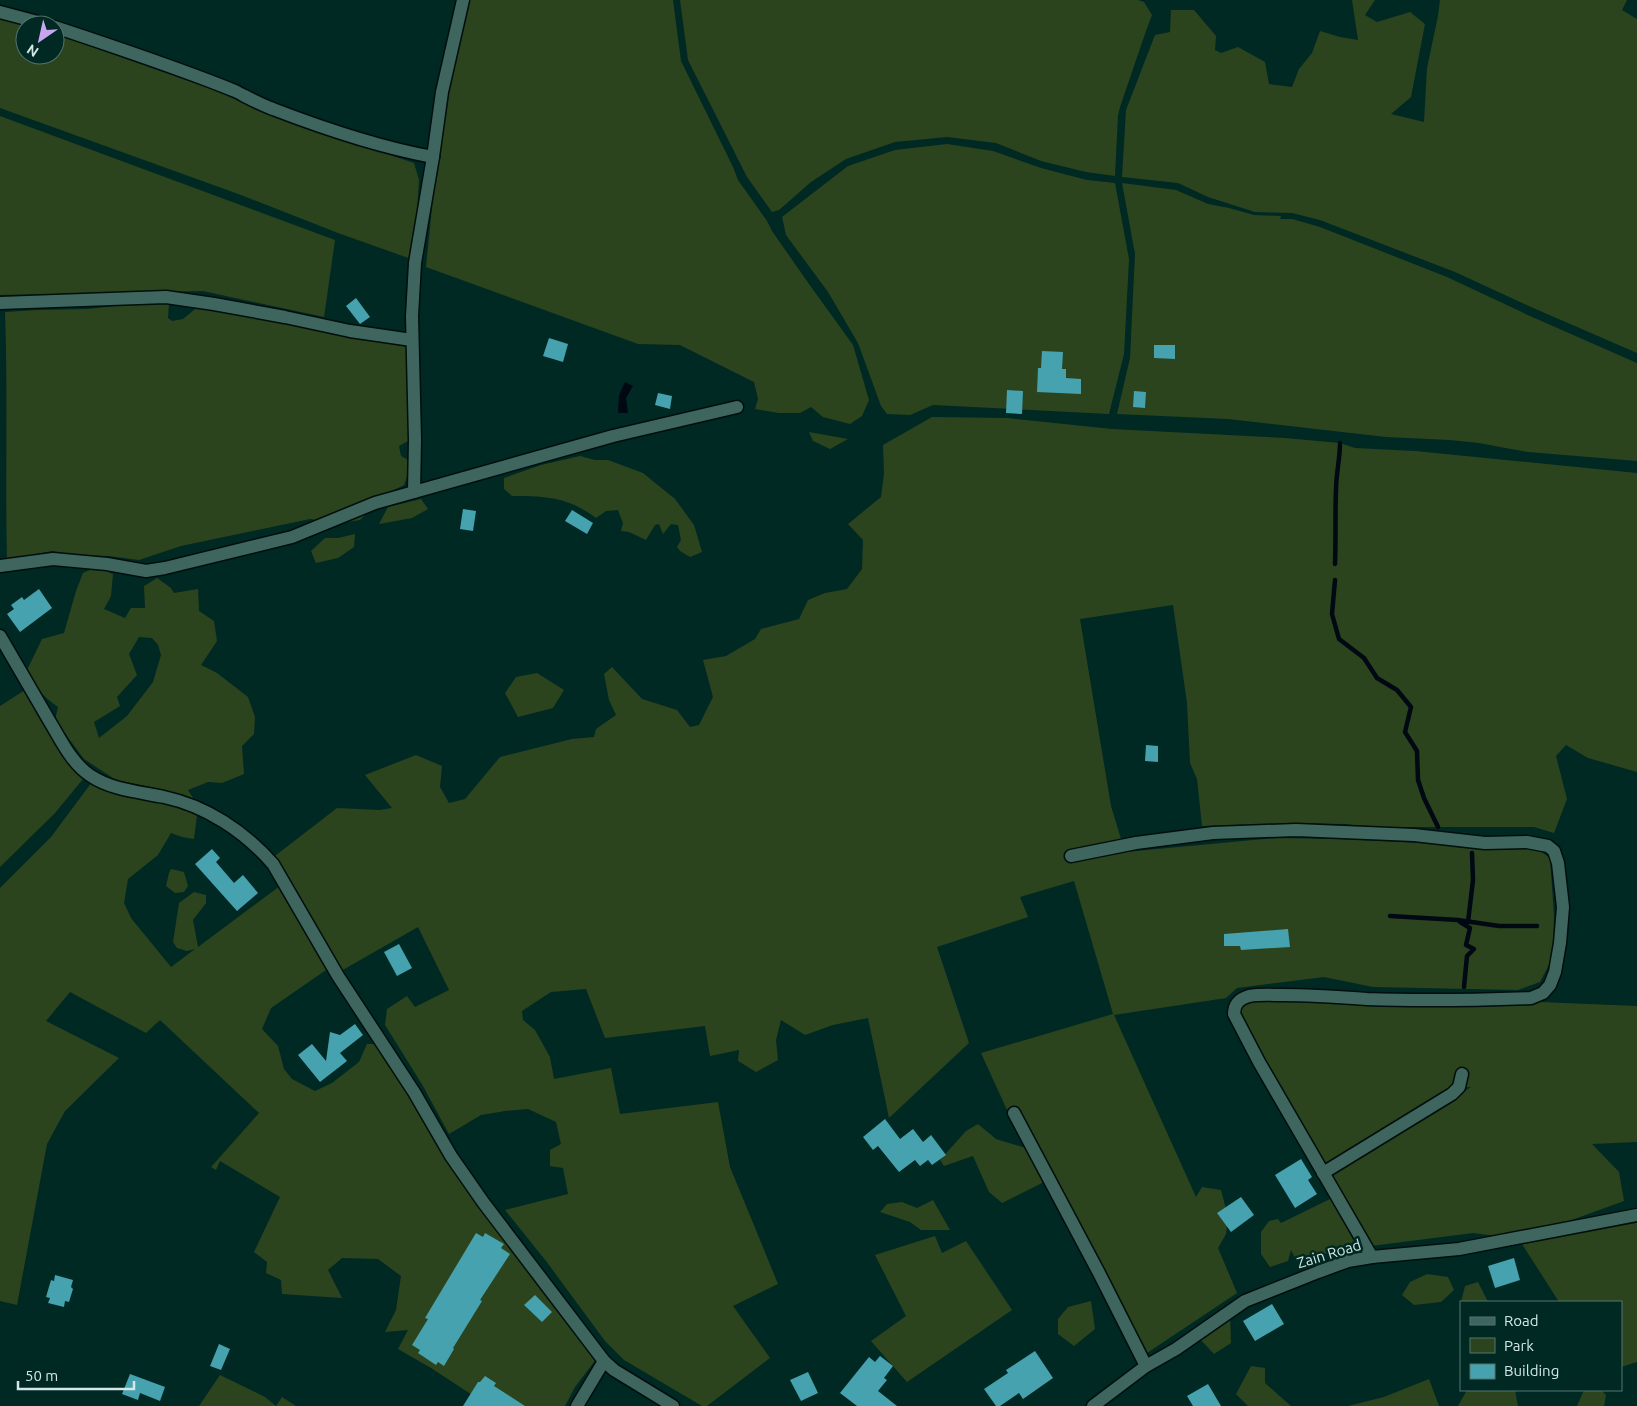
<svg xmlns="http://www.w3.org/2000/svg" width="1637" height="1406" viewBox="0 0 1637 1406" font-family="Ubuntu,sans-serif">
<style>
.green{fill:#2b441d;fill-rule:evenodd}
.water{fill:#000913}
.lines{fill:none;stroke-linecap:round;stroke-linejoin:round}
.stream{stroke:#000913;stroke-width:4.5}
.building{fill:#46a2af}
.street-casing{stroke:#000f0d;stroke-width:15}
.street{stroke:#3f655f;stroke-width:12}
.labels{text-anchor:middle;stroke-width:5;stroke-linejoin:round;paint-order:stroke}
.street-label{font-size:15px;fill:#d3e8e4;stroke:#002924}
</style>
<rect width="100%" height="100%" fill="#002924"/>
<g class="green">
<path d="M 468,0 L 673,0 L 681,61 L 733,167 L 738,180 L 767,221 L 772,231 L 809,284 L 853,345 L 869,400 L 862,416 L 850,424 L 823,417 L 811,407 L 800,413 L 779,413 L 755,409 L 758,399 L 754,382 L 680,345 L 638,344 L 426,267 L 437,158 L 448,84 Z"/>
<path d="M 680,0 L 1138,0 L 1144,2 L 1152,15 L 1146,31 L 1120,107 L 1118,116 L 1115,176 L 1086,172 L 1041,161 L 996,143 L 947,137 L 895,142 L 846,159 L 811,182 L 779,210 L 772,212 L 747,177 L 688,60 Z"/>
<path d="M 1352,0 L 1375,0 L 1365,15 L 1377,22 L 1410,12 L 1425,24 L 1411,97 L 1391,114 L 1424,122 L 1427,68 L 1438,16 L 1440,0 L 1627,0 L 1622,10 L 1637,19 L 1637,353 L 1531,307 L 1455,272 L 1320,220 L 1292,213 L 1255,212 L 1208,197 L 1178,183 L 1122,177 L 1126,110 L 1155,35 L 1170,32 L 1171,10 L 1194,10 L 1216,36 L 1215,50 L 1221,53 L 1238,47 L 1265,62 L 1269,84 L 1292,87 L 1299,69 L 1312,53 L 1320,31 L 1340,37 L 1358,40 Z"/>
<path d="M 0,15 L 25,25 L 25,55 L 55,55 L 55,34 L 214,90 L 285,120 L 414,163 L 419,180 L 414,260 L 338,233 L 241,195 L 0,108 Z"/>
<path d="M 0,116 L 335,240 L 324,317 L 203,291 L 0,295 Z"/>
<path d="M 947,144 L 993,151 L 1041,168 L 1087,180 L 1115,183 L 1129,259 L 1124,354 L 1109,414 L 933,405 L 910,415 L 887,414 L 881,406 L 858,343 L 828,292 L 786,235 L 782,217 L 848,166 L 895,150 Z"/>
<path d="M 1122,183 L 1176,190 L 1208,204 L 1229,208 L 1254,215 L 1281,216 L 1280,219 L 1292,219 L 1320,227 L 1447,277 L 1530,316 L 1637,363 L 1637,461 L 1528,452 L 1479,443 L 1450,440 L 1386,437 L 1228,419 L 1117,414 L 1130,358 L 1135,254 Z"/>
<path d="M 142,303 L 169,303 L 168,318 L 172,321 L 183,319 L 200,305 L 411,348 L 410,440 L 399,446 L 401,456 L 412,462 L 404,485 L 390,492 L 360,520 L 341,523 L 310,519 L 181,546 L 139,560 L 109,556 L 76,555 L 52,551 L 7,560 C 5,477 8,394 5,312 L 37,310 L 88,309 Z"/>
<path d="M 932,417 L 1007,418 L 1112,429 L 1285,438 L 1340,443 L 1355,448 L 1415,451 L 1637,473 L 1637,772 L 1588,758 L 1566,745 L 1556,756 L 1567,799 L 1554,833 L 1534,827 L 1373,827 L 1345,824 L 1295,823 L 1202,826 L 1197,779 L 1190,763 L 1187,703 L 1173,605 L 1080,619 L 1111,806 L 1125,852 L 1276,838 L 1342,839 L 1537,849 L 1550,858 L 1554,916 L 1553,957 L 1540,982 L 1518,990 L 1373,987 L 1324,977 L 1237,988 L 1226,998 L 1114,1015 L 1196,1197 L 1202,1187 L 1221,1190 L 1228,1217 L 1226,1234 L 1218,1248 L 1237,1293 L 1147,1353 L 1016,1106 L 1007,1110 L 981,1053 L 1113,1014 L 1074,881 L 1020,897 L 1028,917 L 937,947 L 969,1043 L 889,1118 L 868,1018 L 833,1025 L 805,1035 L 781,1020 L 776,1040 L 778,1060 L 756,1072 L 738,1061 L 739,1050 L 710,1056 L 705,1026 L 605,1038 L 586,989 L 551,992 L 522,1011 L 523,1020 L 535,1030 L 550,1057 L 554,1079 L 611,1068 L 620,1114 L 718,1102 L 730,1167 L 778,1284 L 733,1306 L 770,1358 L 707,1406 L 702,1406 L 624,1360 L 605,1341 L 546,1261 L 505,1210 L 568,1194 L 563,1168 L 550,1166 L 550,1150 L 561,1144 L 556,1122 L 528,1109 L 505,1111 L 481,1115 L 449,1134 L 423,1086 L 385,1025 L 387,1009 L 407,996 L 415,1007 L 449,990 L 418,927 L 341,971 L 271,859 L 337,808 L 379,810 L 392,808 L 365,775 L 416,755 L 442,766 L 440,787 L 449,803 L 465,799 L 500,757 L 572,739 L 594,737 L 596,729 L 616,715 L 609,700 L 604,674 L 612,667 L 642,699 L 677,710 L 690,727 L 699,725 L 713,697 L 703,660 L 726,656 L 755,639 L 761,629 L 799,619 L 808,600 L 825,593 L 847,589 L 862,569 L 863,540 L 848,524 L 881,497 L 884,474 L 883,445 Z"/>
<path d="M 809,432 L 848,439 L 830,449 L 813,441 Z"/>
<path d="M 580,456 L 595,460 L 608,460 L 643,473 L 675,499 L 694,525 L 702,552 L 690,557 L 680,551 L 677,547 L 681,540 L 678,525 L 671,524 L 663,534 L 659,524 L 655,525 L 646,540 L 629,532 L 621,531 L 623,523 L 618,510 L 606,511 L 596,518 C 568,497 546,496 512,496 L 504,489 L 504,478 L 541,465 Z"/>
<path d="M 421,499 L 428,509 L 412,518 L 379,524 L 388,507 Z"/>
<path d="M 355,534 L 354,547 L 338,558 L 316,563 L 311,551 L 325,538 L 338,538 Z"/>
<path d="M 97,567 L 113,574 L 111,596 L 104,609 L 125,618 L 131,608 L 145,608 L 144,586 L 157,578 L 171,588 L 174,593 L 198,589 L 199,611 L 214,621 L 217,641 L 201,665 L 217,673 L 248,697 L 255,717 L 254,734 L 242,746 L 244,774 L 222,783 L 208,782 L 188,790 L 195,801 L 197,815 L 194,839 L 182,837 L 171,833 L 158,855 L 128,879 L 124,903 L 131,918 L 171,967 L 195,949 L 187,951 L 177,948 L 173,942 L 179,903 L 194,892 L 206,895 L 206,903 L 193,920 L 198,947 L 280,886 L 329,968 L 271,1008 L 262,1029 L 278,1046 L 284,1069 L 292,1079 L 315,1091 L 332,1083 L 359,1062 L 367,1044 L 377,1044 L 600,1354 L 575,1387 L 565,1406 L 489,1406 L 431,1368 L 398,1349 L 408,1330 L 385,1332 L 396,1310 L 401,1276 L 378,1259 L 342,1258 L 328,1270 L 342,1298 L 282,1294 L 281,1280 L 266,1273 L 267,1262 L 254,1252 L 280,1197 L 220,1161 L 216,1170 L 211,1167 L 259,1113 L 160,1020 L 146,1033 L 70,992 L 46,1021 L 119,1058 L 65,1111 L 47,1144 L 17,1305 L 0,1301 L 0,888 L 51,837 L 92,782 L 115,793 L 150,801 L 165,790 L 116,780 L 84,759 L 55,720 L 58,707 C 44,697 34,687 27,670 L 42,639 L 64,633 L 76,591 L 83,573 ZM 139,637 L 152,638 L 158,645 L 161,655 L 153,682 L 127,716 L 99,738 L 94,722 L 120,706 L 117,697 L 137,675 L 129,654 Z"/>
<path d="M 537,673 L 564,690 L 553,708 L 518,717 L 505,693 L 516,677 Z"/>
<path d="M 25,690 C 39,723 60,751 83,779 L 55,813 L 0,867 L 0,706 Z"/>
<path d="M 171,869 L 184,872 L 188,886 L 184,892 L 175,893 L 166,886 L 169,873 Z"/>
<path d="M 1245,999 L 1540,1002 L 1637,1006 L 1637,1142 L 1592,1144 L 1619,1172 L 1624,1201 L 1519,1239 L 1473,1233 L 1371,1246 L 1330,1175 L 1471,1087 L 1451,1088 L 1332,1166 L 1322,1160 L 1236,1010 Z"/>
<path d="M 978,1124 L 996,1139 L 1032,1150 L 1044,1182 L 1002,1203 L 989,1192 L 973,1156 L 944,1166 L 940,1160 L 966,1131 Z"/>
<path d="M 1332,1198 L 1356,1245 L 1297,1262 L 1291,1250 L 1288,1261 L 1270,1267 L 1261,1254 L 1261,1232 L 1269,1221 L 1278,1219 L 1281,1223 Z"/>
<path d="M 933,1200 L 950,1230 L 921,1230 L 910,1222 L 880,1212 L 887,1204 L 902,1202 L 917,1208 Z"/>
<path d="M 1637,1211 L 1637,1362 L 1621,1367 L 1621,1302 L 1559,1302 L 1522,1244 Z"/>
<path d="M 935,1236 L 942,1253 L 966,1241 L 1012,1310 L 907,1382 L 871,1341 L 906,1316 L 875,1255 Z"/>
<path d="M 1427,1274 L 1448,1277 L 1454,1290 L 1441,1302 L 1414,1305 L 1402,1295 L 1410,1282 Z"/>
<path d="M 1478,1282 L 1488,1302 L 1461,1302 L 1465,1286 Z"/>
<path d="M 1091,1301 L 1095,1329 L 1074,1346 L 1058,1334 L 1058,1319 L 1068,1307 Z"/>
<path d="M 1230,1313 L 1231,1343 L 1214,1354 L 1195,1334 Z"/>
<path d="M 1251,1366 L 1265,1368 L 1265,1383 L 1291,1406 L 1248,1406 L 1236,1394 Z"/>
<path d="M 220,1375 L 265,1397 L 276,1406 L 282,1397 L 296,1406 L 199,1406 Z"/>
<path d="M 1429,1379 L 1439,1406 L 1348,1406 L 1384,1397 Z"/>
<path d="M 1467,1390 L 1515,1390 L 1518,1406 L 1458,1406 Z"/>
<path d="M 1584,1390 L 1601,1390 L 1606,1395 L 1604,1406 L 1577,1406 Z"/>
</g>
<path class="water" d="M 625,382 L 633,386 L 626,398 L 628,413 L 618,413 L 619,395 Z"/>
<g class="lines">
<g class="stream">
<path d="M 1335,564 C 1336,539 1335,514 1336,490 C 1336,474 1340,459 1340,443"/>
<path d="M 1335,580 L 1332,614 L 1339,639 L 1364,658 L 1377,678 L 1397,690 L 1411,707 L 1405,732 L 1417,751 L 1418,780 L 1424,798 L 1438,827"/>
<path d="M 1390,916 L 1458,920 L 1499,926 L 1537,926"/>
<path d="M 1460,922 L 1470,928 L 1466,945 L 1474,949 L 1467,956 L 1464,987"/>
<path d="M 1468,922 L 1473,880 L 1472,853"/>
</g>
</g>
<g class="building">
<path d="M 356,298 L 370,317 L 360,324 L 346,306 Z"/>
<path d="M 549,338 L 568,344 L 563,362 L 543,356 Z"/>
<path d="M 1154,345 L 1175,345 L 1175,359 L 1154,358 Z"/>
<path d="M 1042,351 L 1063,352 L 1062,369 L 1066,369 L 1066,378 L 1081,379 L 1081,394 L 1037,392 L 1038,368 L 1041,368 Z"/>
<path d="M 1007,390 L 1023,391 L 1022,414 L 1006,413 Z"/>
<path d="M 1134,391 L 1146,392 L 1145,408 L 1133,407 Z"/>
<path d="M 658,393 L 672,396 L 670,409 L 655,405 Z"/>
<path d="M 463,509 L 476,511 L 473,531 L 460,529 Z"/>
<path d="M 572,510 L 593,523 L 587,534 L 565,521 Z"/>
<path d="M 39,589 L 52,608 L 20,632 L 7,614 L 14,609 L 11,605 L 22,597 L 24,600 Z"/>
<path d="M 1146,745 L 1158,746 L 1158,762 L 1145,761 Z"/>
<path d="M 212,849 L 220,858 L 216,862 L 234,883 L 243,875 L 258,893 L 237,911 L 195,864 Z"/>
<path d="M 1288,929 L 1290,947 L 1241,950 L 1240,946 L 1224,946 L 1224,934 Z"/>
<path d="M 399,944 L 412,968 L 397,976 L 384,952 Z"/>
<path d="M 355,1024 L 363,1035 L 340,1053 L 347,1061 L 320,1082 L 298,1055 L 312,1044 L 326,1061 L 330,1032 L 340,1035 Z"/>
<path d="M 885,1119 L 900,1139 L 913,1129 L 923,1142 L 931,1135 L 946,1155 L 932,1165 L 928,1160 L 920,1166 L 915,1160 L 899,1172 L 878,1146 L 873,1150 L 863,1137 Z"/>
<path d="M 1301,1159 L 1312,1177 L 1308,1180 L 1317,1194 L 1295,1208 L 1275,1175 Z"/>
<path d="M 1241,1197 L 1254,1215 L 1231,1232 L 1217,1213 Z"/>
<path d="M 476,1233 L 483,1237 L 485,1233 L 504,1244 L 501,1248 L 510,1254 L 480,1300 L 482,1301 L 453,1348 L 454,1349 L 444,1366 L 438,1362 L 436,1365 L 418,1353 L 420,1350 L 412,1345 L 428,1319 L 425,1318 Z"/>
<path d="M 1514,1258 L 1520,1280 L 1495,1288 L 1488,1266 Z"/>
<path d="M 55,1275 L 73,1280 L 71,1287 L 73,1289 L 69,1302 L 65,1301 L 64,1307 L 48,1303 L 50,1298 L 46,1297 L 51,1280 L 54,1281 Z"/>
<path d="M 535,1295 L 552,1312 L 542,1322 L 524,1305 Z"/>
<path d="M 1272,1304 L 1284,1324 L 1255,1341 L 1243,1321 Z"/>
<path d="M 219,1344 L 230,1349 L 221,1370 L 210,1366 Z"/>
<path d="M 1035,1351 L 1053,1378 L 1023,1399 L 1019,1393 L 1000,1406 L 996,1406 L 984,1389 L 1008,1373 L 1006,1370 Z"/>
<path d="M 880,1356 L 893,1366 L 884,1378 L 887,1380 L 878,1391 L 897,1406 L 857,1406 L 840,1393 L 869,1357 L 875,1362 Z"/>
<path d="M 808,1372 L 818,1393 L 801,1401 L 790,1380 Z"/>
<path d="M 130,1374 L 165,1387 L 160,1401 L 140,1393 L 138,1400 L 122,1394 Z"/>
<path d="M 485,1376 L 496,1383 L 494,1386 L 525,1406 L 463,1406 L 478,1382 L 480,1382 Z"/>
<path d="M 1208,1384 L 1221,1406 L 1193,1406 L 1187,1396 Z"/>
</g>
<g class="lines">
<g class="street-casing">
<g id="street">
<path d="M 0,12 L 49,25"/>
<path d="M 55,27 C 115,47 176,67 235,91 C 247,97 259,104 273,109 C 325,129 378,147 433,157"/>
<path d="M 0,303 L 166,297 L 214,304 L 285,317 L 350,331 L 412,340"/>
<path d="M 414,492 L 415,440 L 412,316 L 415,263 L 433,157 L 442,92 L 463,0"/>
<path d="M 0,566 L 53,559 L 107,564 L 146,571 L 165,568 L 292,537 L 375,503 L 613,436 L 737,407"/>
<path d="M 0,636 C 17,665 33,693 50,722 C 61,740 72,764 91,776 C 112,790 140,792 164,797 C 206,806 244,831 273,864 L 338,976 L 414,1092 L 451,1156 L 483,1202 L 604,1361 L 614,1370 L 673,1406"/>
<path d="M 1071,856 L 1136,843 L 1213,833 L 1296,830 L 1414,835 L 1485,843 L 1527,842 L 1548,846 L 1554,851 L 1558,863 L 1563,907 L 1560,943 L 1555,972 L 1550,985 L 1543,993 L 1531,998 C 1476,1000 1422,1001 1367,999 C 1339,997 1311,995 1283,995 C 1272,995 1260,994 1249,996 C 1239,999 1234,1004 1234,1014 L 1259,1062 L 1372,1257"/>
<path d="M 1014,1113 L 1099,1273 L 1146,1366"/>
<path d="M 1323,1173 L 1452,1094 L 1459,1087 L 1462,1074"/>
<path d="M 577,1406 L 604,1361"/>
<path d="M 1093,1406 L 1146,1366 L 1176,1349 L 1245,1301 L 1318,1272 L 1348,1261 L 1372,1257 L 1459,1249 L 1637,1215"/>
</g>
</g>
<use href="#street" class="street"/>
</g>
<g class="labels">
<g class="street-label">
<text transform="translate(1329 1254) rotate(-17)" y="5">Zain Road</text>
</g>
</g>
<rect x="1460" y="1301" width="162" height="90" fill="#002924" stroke="#547571"/>
<rect x="1470" y="1317" width="25" height="8" fill="#3f655f" stroke="#547571"/>
<text x="1504" y="1326" font-size="15" fill="#d3e8e4">Road</text>
<rect x="1470" y="1338" width="25" height="15" fill="#2b441d" stroke="#547571"/>
<text x="1504" y="1351" font-size="15" fill="#d3e8e4">Park</text>
<rect x="1470" y="1364" width="25" height="15" fill="#46a2af" stroke="#547571"/>
<text x="1504" y="1376" font-size="15" fill="#d3e8e4">Building</text>
<g transform="translate(40 40) rotate(214)"><circle r="24" fill="#002924" stroke="#547571"/>
<path d="M0-4L9 19L0 12L-9 19Z" fill="#c7a6ef"/>
<text y="-8" font-size="14" font-weight="bold" text-anchor="middle" fill="#d3e8e4">N</text>
</g>
<path d="M18 1381v8h116v-8" fill="none" stroke="#d3e8e4" stroke-width="2.5"/>
<text x="25" y="1381" font-size="15" fill="#d3e8e4" stroke="#002924" stroke-width="4" paint-order="stroke">50 m</text>
</svg>
